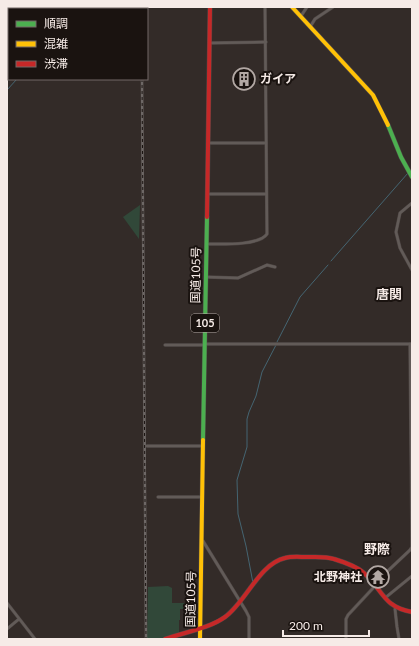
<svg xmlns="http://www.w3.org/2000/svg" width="419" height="646" viewBox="0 0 419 646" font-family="Lato,'Noto Sans JP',sans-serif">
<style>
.green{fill:#314839}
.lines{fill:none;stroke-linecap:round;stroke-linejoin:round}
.stream{stroke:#456572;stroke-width:1}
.street-casing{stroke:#4f4745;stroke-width:3.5}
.fast-casing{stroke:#4f4745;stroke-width:5}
.slow-casing{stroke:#4f4745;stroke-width:5}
.jam-casing{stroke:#4f4745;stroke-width:5}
.street{stroke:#625b58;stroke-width:2.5}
.fast{stroke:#4caf50;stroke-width:4}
.slow{stroke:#ffc107;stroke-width:4}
.jam{stroke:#c62828;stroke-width:4}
.rail-casing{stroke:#6e6866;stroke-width:2.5}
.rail{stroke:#1a1310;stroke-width:1;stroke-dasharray:3;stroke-linecap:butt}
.labels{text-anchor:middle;stroke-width:4;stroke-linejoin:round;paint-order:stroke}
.shield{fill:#1a1310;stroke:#b4aaa6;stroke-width:1}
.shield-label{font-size:11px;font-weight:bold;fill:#f6ebe7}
.poi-label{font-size:12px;font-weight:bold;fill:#f6ebe7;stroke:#1a1310;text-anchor:start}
.street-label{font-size:12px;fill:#f6ebe7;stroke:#1a1310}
.neighbourhood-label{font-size:13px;font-weight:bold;fill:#f6ebe7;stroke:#1a1310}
</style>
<rect width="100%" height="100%" fill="#332b28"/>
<g class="green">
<path d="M 140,205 L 139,239 L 123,217 Z"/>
<path d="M 168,586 L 172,588 L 172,603 L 186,603 L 186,609 L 180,609 L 180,620 L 179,620 L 179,633 L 160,639 L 147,639 L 148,587 Z"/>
</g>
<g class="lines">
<g class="stream">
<path d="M 56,7 L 58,9"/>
<path d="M 75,9 L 77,7"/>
<path d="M 7,90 L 17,79"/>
<path d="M 331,261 L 408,173"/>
<path d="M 277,342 L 300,297 L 328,265"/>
<path d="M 253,583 L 246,546 L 238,514 L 237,480 L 247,447 L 247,419 L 249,412 L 256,396 L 262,372 L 276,345"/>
</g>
<g class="street-casing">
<g id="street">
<path d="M 24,7 L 25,9"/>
<path d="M 72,9 L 73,7"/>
<path d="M 301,16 L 307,7"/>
<path d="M 310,27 L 315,19 L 333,7"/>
<path d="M 210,43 L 266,42"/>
<path d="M 7,68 L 9,70"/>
<path d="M 208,143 L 266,143"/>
<path d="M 207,194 L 266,194"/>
<path d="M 412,203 L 400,213 L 396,232 L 400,248 L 412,270"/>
<path d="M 207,244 C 220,244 259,246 267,234 L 265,7"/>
<path d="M 206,277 L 238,278 L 267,265 L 275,267"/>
<path d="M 205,344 L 412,344"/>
<path d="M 165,345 L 204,345"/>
<path d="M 147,446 L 203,446"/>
<path d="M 158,497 L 202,497"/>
<path d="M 203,541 L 246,611 L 249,617 L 249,639"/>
<path d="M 374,584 L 410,550 L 412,547 L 410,344"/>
<path d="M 385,598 L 412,576"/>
<path d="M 7,603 L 35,639"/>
<path d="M 395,609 L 397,627 L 399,639"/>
<path d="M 7,629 L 19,619"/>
<path d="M 346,639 L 346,619 L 348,615 L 375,586"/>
</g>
</g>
<g class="fast-casing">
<g id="fast">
<path d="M 388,125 L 401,157 L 412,177"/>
<path d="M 203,440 L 207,217"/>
</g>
</g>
<g class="slow-casing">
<g id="slow">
<path d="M 292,7 L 373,95 L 388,125"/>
<path d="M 200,639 L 203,440"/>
</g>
</g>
<g class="jam-casing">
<g id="jam">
<path d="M 207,217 L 210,7"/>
<path d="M 165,639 C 185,632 208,629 225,617 C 246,602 259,564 285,558 C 292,556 300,557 306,557 C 315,557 325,556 334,559 C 344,562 356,566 364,573 C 383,590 383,607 412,612"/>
</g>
</g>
<use href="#street" class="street"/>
<use href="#fast" class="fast"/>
<use href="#slow" class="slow"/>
<use href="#jam" class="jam"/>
<g class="rail-casing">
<g id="rail">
<path d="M 141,7 L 141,9"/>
<path d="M 142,79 L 146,639"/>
</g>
</g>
<use href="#rail" class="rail"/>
</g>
<defs>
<g id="building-ring" transform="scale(1.15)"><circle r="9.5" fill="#1a1310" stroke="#b2a8a4" stroke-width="1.5"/><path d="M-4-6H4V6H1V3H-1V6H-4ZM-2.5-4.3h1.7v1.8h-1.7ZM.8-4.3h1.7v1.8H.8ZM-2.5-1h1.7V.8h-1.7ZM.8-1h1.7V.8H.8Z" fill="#b2a8a4"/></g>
<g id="temple-ring" transform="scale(1.15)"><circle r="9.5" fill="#1a1310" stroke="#b2a8a4" stroke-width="1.5"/><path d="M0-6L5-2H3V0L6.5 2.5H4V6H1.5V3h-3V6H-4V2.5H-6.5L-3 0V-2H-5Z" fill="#b2a8a4"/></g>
</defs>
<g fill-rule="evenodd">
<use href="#building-ring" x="244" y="79"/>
<use href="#temple-ring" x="378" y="577"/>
</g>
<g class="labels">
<rect class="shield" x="191" y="314" width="28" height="18" rx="3"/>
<g class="shield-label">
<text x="205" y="327">105</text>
</g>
<g class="poi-label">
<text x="260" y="83">ガイア</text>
<text x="362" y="581" text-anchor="end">北野神社</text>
</g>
<g class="street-label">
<text transform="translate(196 275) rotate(-89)" y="4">国道105号</text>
<text transform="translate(191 599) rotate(-89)" y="4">国道105号</text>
</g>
<g class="neighbourhood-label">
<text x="389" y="299">唐関</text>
<text x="377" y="554">野際</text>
</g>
</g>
<rect width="419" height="646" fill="none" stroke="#f6ebe7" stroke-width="16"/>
<rect x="8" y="8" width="140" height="72" fill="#1a1310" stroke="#726966"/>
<rect x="16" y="21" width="20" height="6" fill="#4caf50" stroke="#726966"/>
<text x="44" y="28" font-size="12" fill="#f6ebe7">順調</text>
<rect x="16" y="41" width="20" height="6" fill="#ffc107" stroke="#726966"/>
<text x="44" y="48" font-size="12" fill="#f6ebe7">混雑</text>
<rect x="16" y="61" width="20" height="6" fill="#c62828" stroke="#726966"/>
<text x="44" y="68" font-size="12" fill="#f6ebe7">渋滞</text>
<path d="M283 630v6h86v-6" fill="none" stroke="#f6ebe7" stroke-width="2"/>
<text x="289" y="630" font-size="12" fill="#f6ebe7" stroke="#1a1310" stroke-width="3" paint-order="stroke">200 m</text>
</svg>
